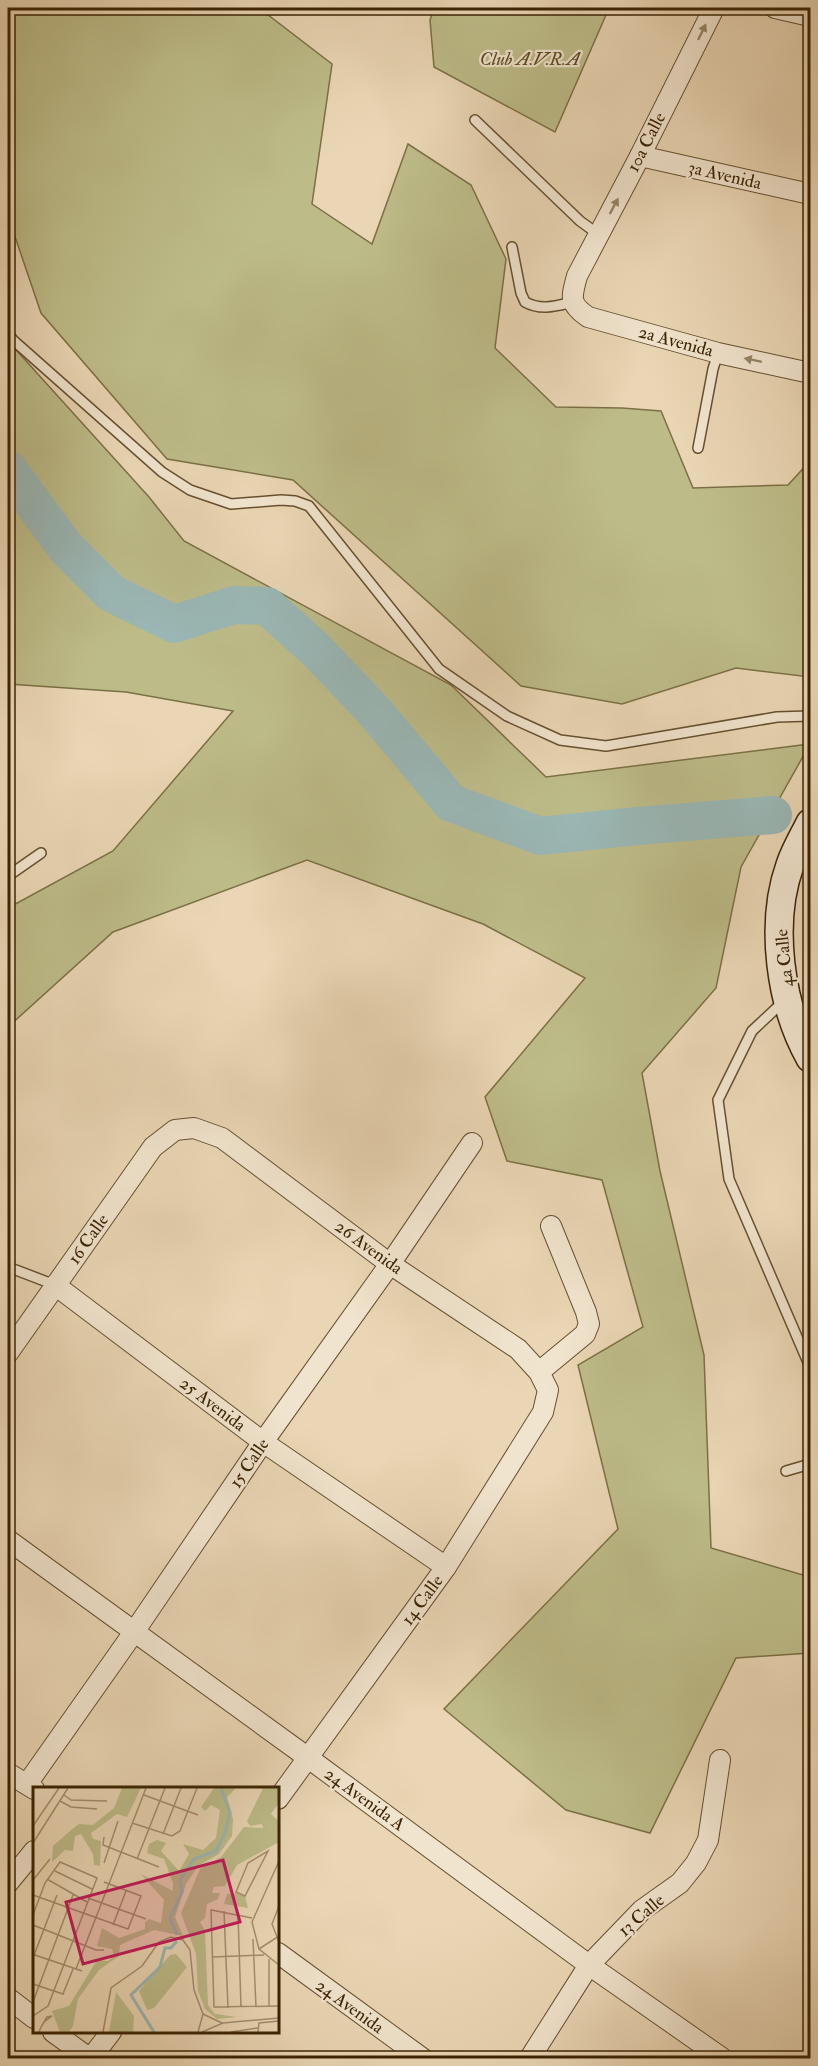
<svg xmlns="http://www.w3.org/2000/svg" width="818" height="2066" viewBox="0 0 818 2066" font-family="'IM FELL Double Pica',serif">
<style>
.green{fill:#bdbc89;stroke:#7c7046;stroke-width:1.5}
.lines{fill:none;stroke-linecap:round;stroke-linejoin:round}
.river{stroke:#9ab7b5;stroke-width:38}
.service-casing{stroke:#67502f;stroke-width:12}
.minor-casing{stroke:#67502f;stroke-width:22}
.secondary-casing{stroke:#3b2303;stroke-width:30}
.service{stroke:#f1e4ce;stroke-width:9}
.minor{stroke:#f1e4ce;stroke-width:20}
.secondary{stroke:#f1e4ce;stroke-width:27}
.oneway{fill:#968468}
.labels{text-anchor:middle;stroke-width:4.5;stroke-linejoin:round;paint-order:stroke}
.park-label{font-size:18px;font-style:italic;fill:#5c4924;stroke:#f1e4ce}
.street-label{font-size:18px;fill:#3b2303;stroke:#f1e4ce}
.inset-river{fill:none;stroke:#9ab7b5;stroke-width:3}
.inset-road{fill:none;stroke:#a48e6d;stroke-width:1.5}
.view{fill:#c2185b;fill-opacity:0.15;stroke:#c2185b;stroke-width:3}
.inset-edge{fill:none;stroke:#3b2303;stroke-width:3}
</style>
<rect width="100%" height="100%" fill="#ead6b4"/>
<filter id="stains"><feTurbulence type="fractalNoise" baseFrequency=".00333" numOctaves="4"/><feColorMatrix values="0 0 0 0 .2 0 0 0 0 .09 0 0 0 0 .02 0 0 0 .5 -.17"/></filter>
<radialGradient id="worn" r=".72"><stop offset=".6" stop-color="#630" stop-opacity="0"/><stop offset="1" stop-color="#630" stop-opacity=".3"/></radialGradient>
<g class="green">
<path d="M 8,8 L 259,8 L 332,64 L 312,204 L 372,244 L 408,144 L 471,185 L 506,259 L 495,348 L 556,407 L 622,408 L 661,411 L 693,488 L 788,485 L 810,461 L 810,677 L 736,668 L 622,704 L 521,686 L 293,480 L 167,459 L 41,313 L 8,216 Z"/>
<path d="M 434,8 L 609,8 L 555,132 L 434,67 L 430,20 Z"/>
<path d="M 8,341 L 149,497 L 184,541 L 451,685 L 546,777 L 810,744 L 741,867 L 716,988 L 642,1073 L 660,1171 L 704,1355 L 711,1548 L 810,1577 L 810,1653 L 736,1658 L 650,1833 L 566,1810 L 444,1709 L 618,1529 L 578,1365 L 643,1327 L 602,1180 L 507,1161 L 485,1097 L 585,978 L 483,924 L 307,860 L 113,932 L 8,1027 L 8,908 L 113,851 L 233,711 L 126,692 L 8,684 Z"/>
</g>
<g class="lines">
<path class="river" d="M 8,469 L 66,548 L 111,593 L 174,624 L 234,605 L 267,606 L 314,648 L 375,712 L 451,803 L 540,836 L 638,826 L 773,815"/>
<g class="service-casing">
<g id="service">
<path d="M 475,120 L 580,221 L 598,234"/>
<path d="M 512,247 L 521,293 L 525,302 C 541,311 556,306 573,302"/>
<path d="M 8,333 L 13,340 L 162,472 L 190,490 L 231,504 L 281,500 L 295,501 L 309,506 L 439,669 L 507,716 L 560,740 L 606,746 L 777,717 L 810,716"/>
<path d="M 698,448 L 713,369 L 718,353"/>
<path d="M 8,876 L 41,853"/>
<path d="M 784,1001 L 752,1031 L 718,1100 L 729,1179 L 810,1367"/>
<path d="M 8,1267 L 55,1285"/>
<path d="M 786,1471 L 810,1464"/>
</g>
</g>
<g class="minor-casing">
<g id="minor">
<path d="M 714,8 L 640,156 L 577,276 C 571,298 569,304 588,317 L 718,353 L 810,373"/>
<path d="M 775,8 L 810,16"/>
<path d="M 640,156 L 810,194"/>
<path d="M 55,1285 L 263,1442 L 446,1567"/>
<path d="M 8,1353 L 153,1147 L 175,1130 L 194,1128 L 222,1138 L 390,1264 L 518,1349 L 539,1372 L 548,1390 L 543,1412 L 446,1567 L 278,1799"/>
<path d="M 539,1372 L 585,1334 L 589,1324 L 586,1312 L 551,1226"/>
<path d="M 8,1540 L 307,1757 L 589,1965 L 722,2058"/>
<path d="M 8,1773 L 34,1789"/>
<path d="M 27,1784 L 134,1632 L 263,1442 L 390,1264 L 472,1143"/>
<path d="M 8,1883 L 34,1851"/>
<path d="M 278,1953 L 422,2058"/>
<path d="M 8,1998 L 34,2018"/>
<path d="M 53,2032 L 89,2058"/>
<path d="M 91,2058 L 111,2032"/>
<path d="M 530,2058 L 589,1965 L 642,1910 L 680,1883 L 696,1863 L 708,1840 L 720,1760"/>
</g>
</g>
<g class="secondary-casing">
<path id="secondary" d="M 810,823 C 803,837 795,850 790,865 C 769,924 780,1005 810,1058"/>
</g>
<use href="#service" class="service"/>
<use href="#minor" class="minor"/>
<use href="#secondary" class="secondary"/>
</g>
<defs><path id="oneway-solid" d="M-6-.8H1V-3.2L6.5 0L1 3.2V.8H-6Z" transform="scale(1.5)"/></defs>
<g class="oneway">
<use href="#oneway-solid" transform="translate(702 32) rotate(-64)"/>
<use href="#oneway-solid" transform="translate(614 206) rotate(-62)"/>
<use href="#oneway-solid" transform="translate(753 360) rotate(-168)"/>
</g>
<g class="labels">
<g class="park-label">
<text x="530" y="65">Club A.V.R.A</text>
</g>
<g class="street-label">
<text transform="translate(646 142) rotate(-63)" y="6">10a Calle</text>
<text transform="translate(725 175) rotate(13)" y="6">3a Avenida</text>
<text transform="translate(676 341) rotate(15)" y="6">2a Avenida</text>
<text transform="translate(784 958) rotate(-96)" y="6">4a Calle</text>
<text transform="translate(88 1239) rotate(-55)" y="6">16 Calle</text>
<text transform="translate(369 1247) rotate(36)" y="6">26 Avenida</text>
<text transform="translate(213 1404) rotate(37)" y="6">25 Avenida</text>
<text transform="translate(249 1463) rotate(-56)" y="6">15 Calle</text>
<text transform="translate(422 1600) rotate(-54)" y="6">14 Calle</text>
<text transform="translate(365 1799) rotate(36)" y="6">24 Avenida A</text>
<text transform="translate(641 1915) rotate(-41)" y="6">13 Calle</text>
<text transform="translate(350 2006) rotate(36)" y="6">24 Avenida</text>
</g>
</g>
<g transform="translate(33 1787)">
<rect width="246" height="246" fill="#ead6b4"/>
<path d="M 89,1 L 108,1 L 94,30 L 84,27 L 58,46 L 60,52 L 68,54 L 67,79 L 61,78 L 60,67 L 48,47 L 42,49 L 40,64 L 32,63 L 19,75 L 20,59 L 38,43 L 46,37 L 60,38 L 81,21 ZM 181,1 L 203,1 L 194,10 L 200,32 L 199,49 L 186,67 L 166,78 L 153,97 L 142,130 L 150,149 L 121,143 L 87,158 L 86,169 L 66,183 L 45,212 L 40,239 L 36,245 L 27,245 L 19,224 L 36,219 L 64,173 L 75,174 L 81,169 L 79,162 L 64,159 L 69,141 L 86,151 L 112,142 L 112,135 L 116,132 L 128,136 L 131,113 L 108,87 L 140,104 L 140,96 L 131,72 L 114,66 L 116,57 L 124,53 L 133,56 L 128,64 L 146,84 L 156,67 L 150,57 L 170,63 L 183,51 L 187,23 L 178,18 L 172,24 L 168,20 ZM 230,1 L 246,1 L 246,16 L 238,27 L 246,34 L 246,55 L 204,78 L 192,99 L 181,100 L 179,106 L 187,106 L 185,112 L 174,117 L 172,131 L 167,135 L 172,144 L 175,218 L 182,227 L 204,230 L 184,232 L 172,222 L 165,204 L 163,167 L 148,126 L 167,82 L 188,70 L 211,40 L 230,41 L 229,37 L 217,39 L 214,34 ZM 203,106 L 212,109 L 215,121 L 191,117 L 194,107 ZM 143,167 L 154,180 L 121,221 L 114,223 L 106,204 L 137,168 ZM 83,205 L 101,229 L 100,245 L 76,245 Z" fill="#bdbc89"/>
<path class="inset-river" d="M 144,148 L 137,131 L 149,105 L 147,93 L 161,72 L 183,64 L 192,46 L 197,25 L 188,1M 121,245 L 98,208 L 127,180 L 132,161 L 138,161 L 144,154"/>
<path class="inset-road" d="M 31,8 L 38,13 L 74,14M 111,8 L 165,28M 27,14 L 38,20 L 64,22M 99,36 L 139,49 L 147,44 L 164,1M 0,39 L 26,1M 130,47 L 148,1M 71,50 L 70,58 L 126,80M 0,56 L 35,1M 235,64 L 212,109 L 203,105 L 215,76 ZM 104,72 L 132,1M 246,74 L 219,135 L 226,162 L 246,178M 71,76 L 85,34M 22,84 L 59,102M 14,92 L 54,115M 0,93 L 17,72M 0,108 L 95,142 L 108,109 L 71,95M 55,111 L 113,132M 246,119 L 239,137 L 246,155M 191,124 L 195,221M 205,127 L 208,220M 0,128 L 12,96 L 27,75 L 64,91 L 15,219 L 0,229M 219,131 L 178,123 L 181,220 L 246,219M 0,138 L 63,163 L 71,163M 80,138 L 93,104M 220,152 L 223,220M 226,162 L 246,149M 2,168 L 49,184M 179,170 L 231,168M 0,171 L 24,108M 236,172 L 236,219M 43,182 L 113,1M 0,197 L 30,207 L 40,182M 0,215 L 40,108M 170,227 L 189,236M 6,245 L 8,240 L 14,230 L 19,229 L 11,235M 70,245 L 78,201 L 109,179 L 126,155 L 138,150 L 150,153 L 157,163 L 161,203 L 170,227 L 165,245M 169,245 L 190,236 L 246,231M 198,245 L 225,241M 225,245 L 226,236 L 246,234"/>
<path class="view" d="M 190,73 L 207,135 L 50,177 L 33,115 Z"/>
<rect width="246" height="246" class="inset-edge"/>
</g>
<rect width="818" height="2066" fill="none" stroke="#ead6b4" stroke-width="30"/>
<rect x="9" y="9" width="800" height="2048" fill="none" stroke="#3b2303" stroke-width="3"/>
<rect x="15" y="15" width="788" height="2036" fill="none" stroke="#3b2303" stroke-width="1.5"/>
<rect width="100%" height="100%" filter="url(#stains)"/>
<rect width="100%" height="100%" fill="url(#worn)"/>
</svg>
